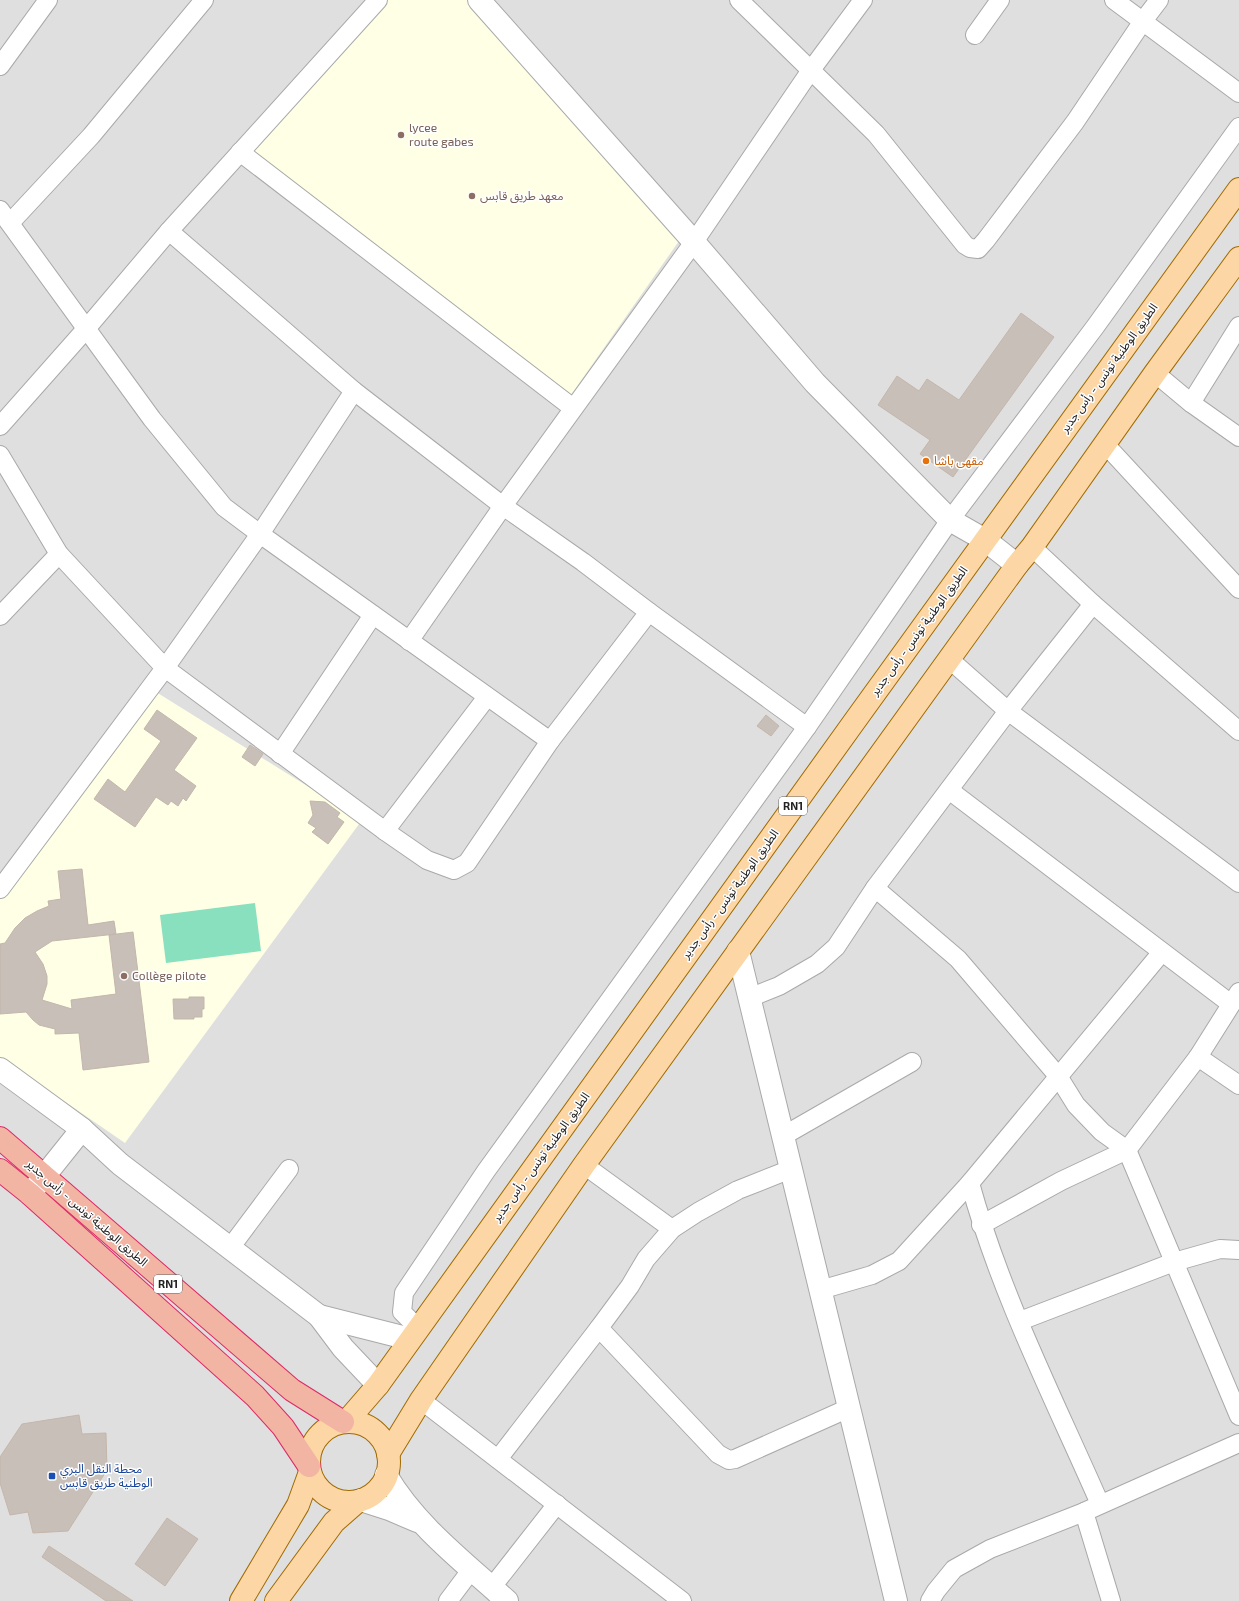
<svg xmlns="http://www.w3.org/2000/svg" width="1239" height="1601" viewBox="0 0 1239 1601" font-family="'Exo 2','Noto Sans Arabic',sans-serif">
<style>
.residential{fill:#e0dfdf}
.education{fill:#ffffe5}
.pitch{fill:#88e0be}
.building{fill:#c7bfb8;stroke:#c4b6ab}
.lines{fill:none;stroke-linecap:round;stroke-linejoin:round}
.minor-casing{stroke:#a9a9a9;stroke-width:20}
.tertiary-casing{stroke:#a9a9a9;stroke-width:24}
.primary-casing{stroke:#a06b00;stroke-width:24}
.trunk-casing{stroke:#dc2a67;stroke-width:24}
.minor{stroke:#fff;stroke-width:18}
.tertiary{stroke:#fff;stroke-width:22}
.primary{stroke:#fcd6a4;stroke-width:22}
.trunk{stroke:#f2b4a3;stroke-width:22}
.education-dot{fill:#8d6e63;stroke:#fff;stroke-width:1.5}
.food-dot{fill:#e8710a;stroke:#fff;stroke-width:1.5}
.transit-dot{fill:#1a4fb4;stroke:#fff;stroke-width:1.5}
.labels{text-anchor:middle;stroke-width:3;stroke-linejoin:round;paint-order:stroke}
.shield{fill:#fff;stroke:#646464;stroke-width:1}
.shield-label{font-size:11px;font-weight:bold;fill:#222}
.education-label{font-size:12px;fill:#785e54;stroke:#fff;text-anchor:start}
.street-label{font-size:12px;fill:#222;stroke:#fff}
.food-label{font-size:12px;fill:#c56008;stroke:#fff;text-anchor:start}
.transit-label{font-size:12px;fill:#164399;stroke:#fff;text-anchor:start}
</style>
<rect width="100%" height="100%" fill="#f2efe9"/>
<rect class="residential" x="0" y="0" width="1239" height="1601"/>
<g class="education">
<path d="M 378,0 L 476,0 L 679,241 L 566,402 L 240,152 Z"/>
<path d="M 156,692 L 362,820 L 125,1143 L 0,1057 L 0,895 Z"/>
</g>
<path class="pitch" d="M 255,903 L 261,951 L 166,963 L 160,915 Z"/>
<g class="building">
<path d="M 1021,313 L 1054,337 L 953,477 L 920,454 L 930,440 L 878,405 L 897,376 L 919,391 L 927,379 L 959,400 Z"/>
<path d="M 157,710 L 197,738 L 174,770 L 196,786 L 186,801 L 183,798 L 178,806 L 171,801 L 168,805 L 156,797 L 135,827 L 94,799 L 108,779 L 125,792 L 161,741 L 144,729 Z"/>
<path d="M 766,715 L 779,726 L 771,736 L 757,726 Z"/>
<path d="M 250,745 L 263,754 L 255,766 L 242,757 Z"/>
<path d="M 310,801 L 325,802 L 340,813 L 337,817 L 344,822 L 328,844 L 312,832 L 316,828 L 308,823 L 313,815 Z"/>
<path d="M 82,869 L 88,925 L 114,921 L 116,934 L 52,941 L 35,952 L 43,964 L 47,976 L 47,984 L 42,1000 L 72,1009 L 71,1000 L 116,994 L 109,935 L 133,932 L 149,1062 L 83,1070 L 79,1033 L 55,1034 L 55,1029 L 39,1025 L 33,1020 L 26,1012 L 0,1014 L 0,944 L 5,943 L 15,928 L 25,918 L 37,911 L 49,906 L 48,901 L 61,899 L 58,871 Z"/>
<path d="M 189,997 L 204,997 L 204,1009 L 202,1009 L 202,1017 L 194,1017 L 194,1019 L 174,1019 L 173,999 L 189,999 Z"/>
<path d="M 79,1415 L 82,1434 L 106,1433 L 107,1470 L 68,1531 L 33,1533 L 28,1512 L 10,1515 L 0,1483 L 0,1457 L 22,1424 Z"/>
<path d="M 167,1518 L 198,1539 L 165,1586 L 135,1564 Z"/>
<path d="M 49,1546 L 133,1601 L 106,1601 L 42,1557 Z"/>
</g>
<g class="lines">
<g class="minor-casing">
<g id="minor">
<path d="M 739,0 L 876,134 L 965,245 L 970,248 L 978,249 L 986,240 L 1075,122 L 1143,21 L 1159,0"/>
<path d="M 1114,0 L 1239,93"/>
<path d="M 975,35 L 1000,0"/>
<path d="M 0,66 L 48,0"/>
<path d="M 240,152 L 573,408"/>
<path d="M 0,210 L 152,419 L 224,507 L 260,534 L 550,741"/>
<path d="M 10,223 L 91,136 L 204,0"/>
<path d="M 169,231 L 354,391 L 503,506 L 583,562 L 649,612 L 807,727"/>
<path d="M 1155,373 L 1191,403 L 1239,437"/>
<path d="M 1191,403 L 1239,326"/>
<path d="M 0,426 L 86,329 L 169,231 L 378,0"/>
<path d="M 1104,443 L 1239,589"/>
<path d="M 0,455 L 59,554 L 165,668 L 385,831 L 427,860 L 454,870 L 467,863 L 550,741 L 649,612"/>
<path d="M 1032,547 L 1093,604 L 1239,731"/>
<path d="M 0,616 L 59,554"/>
<path d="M 409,641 L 503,506 L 694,242 L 811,70 L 863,0"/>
<path d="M 949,659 L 1008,711 L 1239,883"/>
<path d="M 280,754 L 373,615"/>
<path d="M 949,790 L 1231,1004"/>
<path d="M 385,831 L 487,697"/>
<path d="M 875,888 L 958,959 L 1058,1076 L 1076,1105 L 1102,1132 L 1127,1150 L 1239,1416"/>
<path d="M 0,889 L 165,668 L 260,534 L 354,391"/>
<path d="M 749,998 L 779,986 L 817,964 L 836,947 L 875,888 L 1008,711 L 1093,604"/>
<path d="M 1198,1057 L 1239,1085"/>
<path d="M 783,1136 L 912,1062"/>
<path d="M 584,1165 L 672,1229"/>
<path d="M 791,1169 L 738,1190 L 698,1212 L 672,1229 L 646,1259 L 630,1286 L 599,1328 L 718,1454 L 729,1460 L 735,1459 L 849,1408"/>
<path d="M 970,1183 C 1000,1293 1054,1399 1100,1504"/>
<path d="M 981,1225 L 1061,1181 L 1127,1150 L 1198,1057 L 1239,992"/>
<path d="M 230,1248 L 289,1169"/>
<path d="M 820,1290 L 872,1275 L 899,1261 L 970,1183 L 1162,952"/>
<path d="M 1020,1321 L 1174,1262 L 1220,1249 L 1239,1250"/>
<path d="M 418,1328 L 402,1312 L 404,1293 L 486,1171 L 807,727 L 950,520 L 1095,327 L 1239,127"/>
<path d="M 421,1400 L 682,1601"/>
<path d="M 498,1459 L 599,1328"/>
<path d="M 1084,1512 L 1111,1601"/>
<path d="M 492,1587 L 557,1504"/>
<path d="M 448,1601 L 472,1569"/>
<path d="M 930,1601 L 936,1591 L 954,1569 L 990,1549 L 1084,1512 L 1239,1443"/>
</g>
</g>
<g class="tertiary-casing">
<g id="tertiary">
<path d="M 479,0 L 694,242 L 815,383 L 950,520 L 985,540 L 1017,565"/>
<path d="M 738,951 L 896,1601"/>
<path d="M 0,1069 L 82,1129 L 120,1164 L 319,1316 L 343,1348 L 378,1385"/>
<path d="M 30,1194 L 82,1129"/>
<path d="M 319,1316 L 410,1339"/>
<path d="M 386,1475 C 416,1526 464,1562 507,1601"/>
<path d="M 361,1500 L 389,1509 L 417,1521"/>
</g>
</g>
<g class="primary-casing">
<g id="primary">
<path d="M 346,1422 L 378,1385 L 854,722 L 1239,189"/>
<circle cx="349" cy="1462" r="40"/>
<path d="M 388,1454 L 421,1400 L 584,1165 L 1017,565 L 1032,547 L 1155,373 L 1239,258"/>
<path d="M 241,1601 L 298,1505 L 310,1472"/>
<path d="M 276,1601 L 334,1522 L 358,1501"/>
</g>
</g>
<g class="trunk-casing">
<g id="trunk">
<path d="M 0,1138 L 292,1390 L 343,1422"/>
<path d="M 0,1170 L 30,1194 L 255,1396 L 283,1427 L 309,1466"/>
</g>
</g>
<use href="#minor" class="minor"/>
<use href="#tertiary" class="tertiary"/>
<use href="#primary" class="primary"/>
<use href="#trunk" class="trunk"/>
</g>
<g class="education-dot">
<circle cx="401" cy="135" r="4"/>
<circle cx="472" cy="196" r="4"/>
<circle cx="124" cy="976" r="4"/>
</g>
<circle class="food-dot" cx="926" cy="461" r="4"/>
<rect class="transit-dot" x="48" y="1472" width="8" height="8" rx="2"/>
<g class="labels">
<g class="shield">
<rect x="779" y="797" width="28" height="18" rx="3"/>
<rect x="154" y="1275" width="28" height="18" rx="3"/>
</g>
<g class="shield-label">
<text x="793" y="810">RN1</text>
<text x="168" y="1288">RN1</text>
</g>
<g class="education-label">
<text x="409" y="132">lycee<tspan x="409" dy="14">route gabes</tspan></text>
<text x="480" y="200">معهد طريق قابس</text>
<text x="132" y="980">Collège pilote</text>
</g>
<g class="street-label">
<text transform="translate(1109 368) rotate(-54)" y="4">الطريق الوطنية تونس - رأس جدير</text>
<text transform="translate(919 631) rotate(-54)" y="4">الطريق الوطنية تونس - رأس جدير</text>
<text transform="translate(730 894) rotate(-54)" y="4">الطريق الوطنية تونس - رأس جدير</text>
<text transform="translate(541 1157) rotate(-54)" y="4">الطريق الوطنية تونس - رأس جدير</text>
<text transform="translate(87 1213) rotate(41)" y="4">الطريق الوطنية تونس - رأس جدير</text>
</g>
<g class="food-label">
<text x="934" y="465">مقهى باشا</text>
</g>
<g class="transit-label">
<text x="60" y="1473">محطة النقل البري<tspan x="60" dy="14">الوطنية طريق قابس</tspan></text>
</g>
</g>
</svg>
